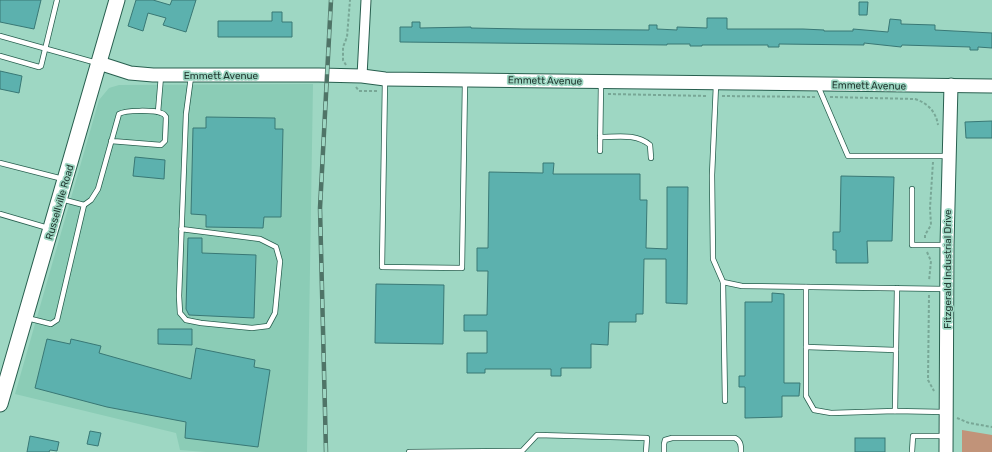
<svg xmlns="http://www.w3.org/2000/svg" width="992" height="452" viewBox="0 0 992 452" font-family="Rubik,sans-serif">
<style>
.built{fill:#8bccb6}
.green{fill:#c19379}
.building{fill:#5cb1ae;stroke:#397875}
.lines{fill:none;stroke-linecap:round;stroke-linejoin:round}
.lane-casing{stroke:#285f4f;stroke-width:6}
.street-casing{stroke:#285f4f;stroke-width:11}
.secondary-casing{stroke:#285f4f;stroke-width:15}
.primary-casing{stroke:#285f4f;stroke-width:17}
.path{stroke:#78a796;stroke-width:2;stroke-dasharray:3 2;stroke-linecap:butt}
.lane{stroke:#fff;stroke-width:4.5}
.street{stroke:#fff;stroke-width:9}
.secondary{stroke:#fff;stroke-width:13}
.primary{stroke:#fff;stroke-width:15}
.rail-casing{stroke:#4f7467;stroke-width:4.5}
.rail{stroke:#9ed7c3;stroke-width:3;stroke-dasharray:9;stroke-linecap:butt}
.labels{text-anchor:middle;stroke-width:3.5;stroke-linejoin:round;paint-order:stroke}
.street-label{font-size:10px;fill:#213931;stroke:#9ed7c3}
</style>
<rect width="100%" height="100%" fill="#9ed7c3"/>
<path class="built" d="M 313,84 L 307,452 L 206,452 L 180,450 L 176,433 L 15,394 L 99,100 L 109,88 L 119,85 Z"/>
<path class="green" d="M 962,430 L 992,435 L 992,452 L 962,452 Z"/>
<g class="building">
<path d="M 0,0 L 41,0 L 34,29 L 0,22 Z"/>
<path d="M 136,0 L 153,0 L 170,5 L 172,0 L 196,0 L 186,32 L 163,25 L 166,18 L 148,13 L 143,31 L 128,26 Z"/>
<path d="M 859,2 L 868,2 L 867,15 L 859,15 Z"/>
<path d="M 272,12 L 282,12 L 282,22 L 292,22 L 292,37 L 218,37 L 218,21 L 272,21 Z"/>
<path d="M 707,18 L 727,18 L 727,29 L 803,29 L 824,30 L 824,31 L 853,31 L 853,29 L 888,32 L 890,19 L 901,20 L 901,24 L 935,25 L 935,30 L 992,33 L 992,48 L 978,47 L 978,50 L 970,50 L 970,47 L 902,45 L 901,47 L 864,43 L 864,45 L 779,44 L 779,47 L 768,47 L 768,45 L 702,45 L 702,46 L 690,46 L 690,44 L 667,44 L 667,45 L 400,42 L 400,27 L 412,27 L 412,22 L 420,22 L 420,28 L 471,27 L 471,28 L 523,29 L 649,30 L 649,25 L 657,25 L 657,29 L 677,30 L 677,27 L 707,28 Z"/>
<path d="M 0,71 L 22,76 L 19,93 L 0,89 Z"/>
<path d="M 206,117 L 275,118 L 275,129 L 283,129 L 281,217 L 264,217 L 263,228 L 206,227 L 206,215 L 191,214 L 193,128 L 206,128 Z"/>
<path d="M 992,121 L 992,138 L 966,138 L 965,122 Z"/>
<path d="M 135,157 L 165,160 L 164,179 L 133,176 Z"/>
<path d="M 543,163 L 554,163 L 553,174 L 640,174 L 640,200 L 647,200 L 646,248 L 667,249 L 667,187 L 688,187 L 687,304 L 666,303 L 666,259 L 644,259 L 643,314 L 636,314 L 636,322 L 609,322 L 608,345 L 591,344 L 591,368 L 561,368 L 561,376 L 551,376 L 551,369 L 485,369 L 485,373 L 467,373 L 467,353 L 487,353 L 487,331 L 464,331 L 464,315 L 487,315 L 488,271 L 477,271 L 477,248 L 488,248 L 489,172 L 543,173 Z"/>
<path d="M 841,176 L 894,177 L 892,241 L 867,241 L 868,263 L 836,263 L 836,250 L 833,250 L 833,232 L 840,232 Z"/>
<path d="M 188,238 L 202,238 L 202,253 L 256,255 L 254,318 L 189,315 L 186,309 Z"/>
<path d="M 376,284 L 444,285 L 443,344 L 375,343 Z"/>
<path d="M 772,293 L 784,294 L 784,383 L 800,383 L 799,396 L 782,396 L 782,417 L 745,418 L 745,387 L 739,387 L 739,376 L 745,376 L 745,302 L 772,302 Z"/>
<path d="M 158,329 L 192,329 L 192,345 L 158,344 Z"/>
<path d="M 47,339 L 70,344 L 71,339 L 101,346 L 99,353 L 191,379 L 196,348 L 255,360 L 254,367 L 270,370 L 258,447 L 185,438 L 186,422 L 107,407 L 35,388 Z"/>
<path d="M 90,431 L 101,433 L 98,446 L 87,444 Z"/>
<path d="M 30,436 L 59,442 L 57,451 L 50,450 L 49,452 L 27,452 Z"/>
<rect x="855" y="438" width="30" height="14"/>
</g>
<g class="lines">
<g class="lane-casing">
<g id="lane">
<path d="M 0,36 L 97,63"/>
<path d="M 0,56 L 39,67 L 41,66 L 57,0"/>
<path d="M 385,80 L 382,267 L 462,268 L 465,82"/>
<path d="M 716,85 L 712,175 L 713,259 L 723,282 L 742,286 L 946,289"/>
<path d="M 818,86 L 848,156 L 949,156"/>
<path d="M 158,112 L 161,76"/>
<path d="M 600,137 C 617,137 636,133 650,145 L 651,158"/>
<path d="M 600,151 L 601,83"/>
<path d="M 0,163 L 63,179"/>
<path d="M 912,189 L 912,245 L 945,245"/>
<path d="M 84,205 L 91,200 L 98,189 L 119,114 C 125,110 154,110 161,113 C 164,114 164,114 166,117 L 165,141 L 161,145 L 111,141"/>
<path d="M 0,214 L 48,228"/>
<path d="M 181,229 L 260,239 L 276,247 L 280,261 L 275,313 L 268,326 L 252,328 L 201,323 L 186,320 L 180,313 L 179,296 L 186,114 L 191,77"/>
<path d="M 723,282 L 725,401"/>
<path d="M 806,287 L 806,396 L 814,410 L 831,413 L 895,411 L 945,412"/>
<path d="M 27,318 L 51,324 L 57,320 L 84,205 L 61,199"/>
<path d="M 806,347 L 896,350"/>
<path d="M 895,411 L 897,288"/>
<path d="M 409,452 L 522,451 L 537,435 L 647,438 L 646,452"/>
<path d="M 664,452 L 664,444 L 665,440 L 672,438 L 735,438 C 741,441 741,446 741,452"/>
<path d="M 912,452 L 913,436 L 945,436"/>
</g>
</g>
<g class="street-casing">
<path id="street" d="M 362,76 L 366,0"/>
</g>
<g class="secondary-casing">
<g id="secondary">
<path d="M 99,63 L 130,73 L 153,75 L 319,75 L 362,76 L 385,79 L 992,86"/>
<path d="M 946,452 L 947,245 L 951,85"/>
</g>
</g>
<g class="primary-casing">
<path id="primary" d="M 0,404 L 117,0"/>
</g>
<g class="path">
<path d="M 346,65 L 343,60 L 343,47 L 347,37 L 350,0"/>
<path d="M 356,87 L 359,91 L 378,91"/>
<path d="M 608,94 L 708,96"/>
<path d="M 722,96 L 816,97"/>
<path d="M 830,97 L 915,99 C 928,103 936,112 938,125"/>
<path d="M 925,238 L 925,235 L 931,225 L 930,208 L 933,162"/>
<path d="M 927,252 L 931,261 L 929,281"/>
<path d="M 929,295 L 928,380 L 934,391"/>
<path d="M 957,418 L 969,423 L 992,427"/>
</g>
<use href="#lane" class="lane"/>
<use href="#street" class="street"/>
<use href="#secondary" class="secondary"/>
<use href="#primary" class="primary"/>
<g class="rail-casing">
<path id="rail" d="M 326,452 L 320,208 L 331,0"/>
</g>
<use href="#rail" class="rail"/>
</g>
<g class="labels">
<g class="street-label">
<text x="221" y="79">Emmett Avenue</text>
<text transform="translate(545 80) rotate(1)" y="4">Emmett Avenue</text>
<text transform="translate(869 85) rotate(1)" y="4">Emmett Avenue</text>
<text transform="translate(59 202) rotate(-74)" y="4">Russellville Road</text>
<text transform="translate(947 269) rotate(-90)" y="4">Fitzgerald Industrial Drive</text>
</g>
</g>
</svg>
